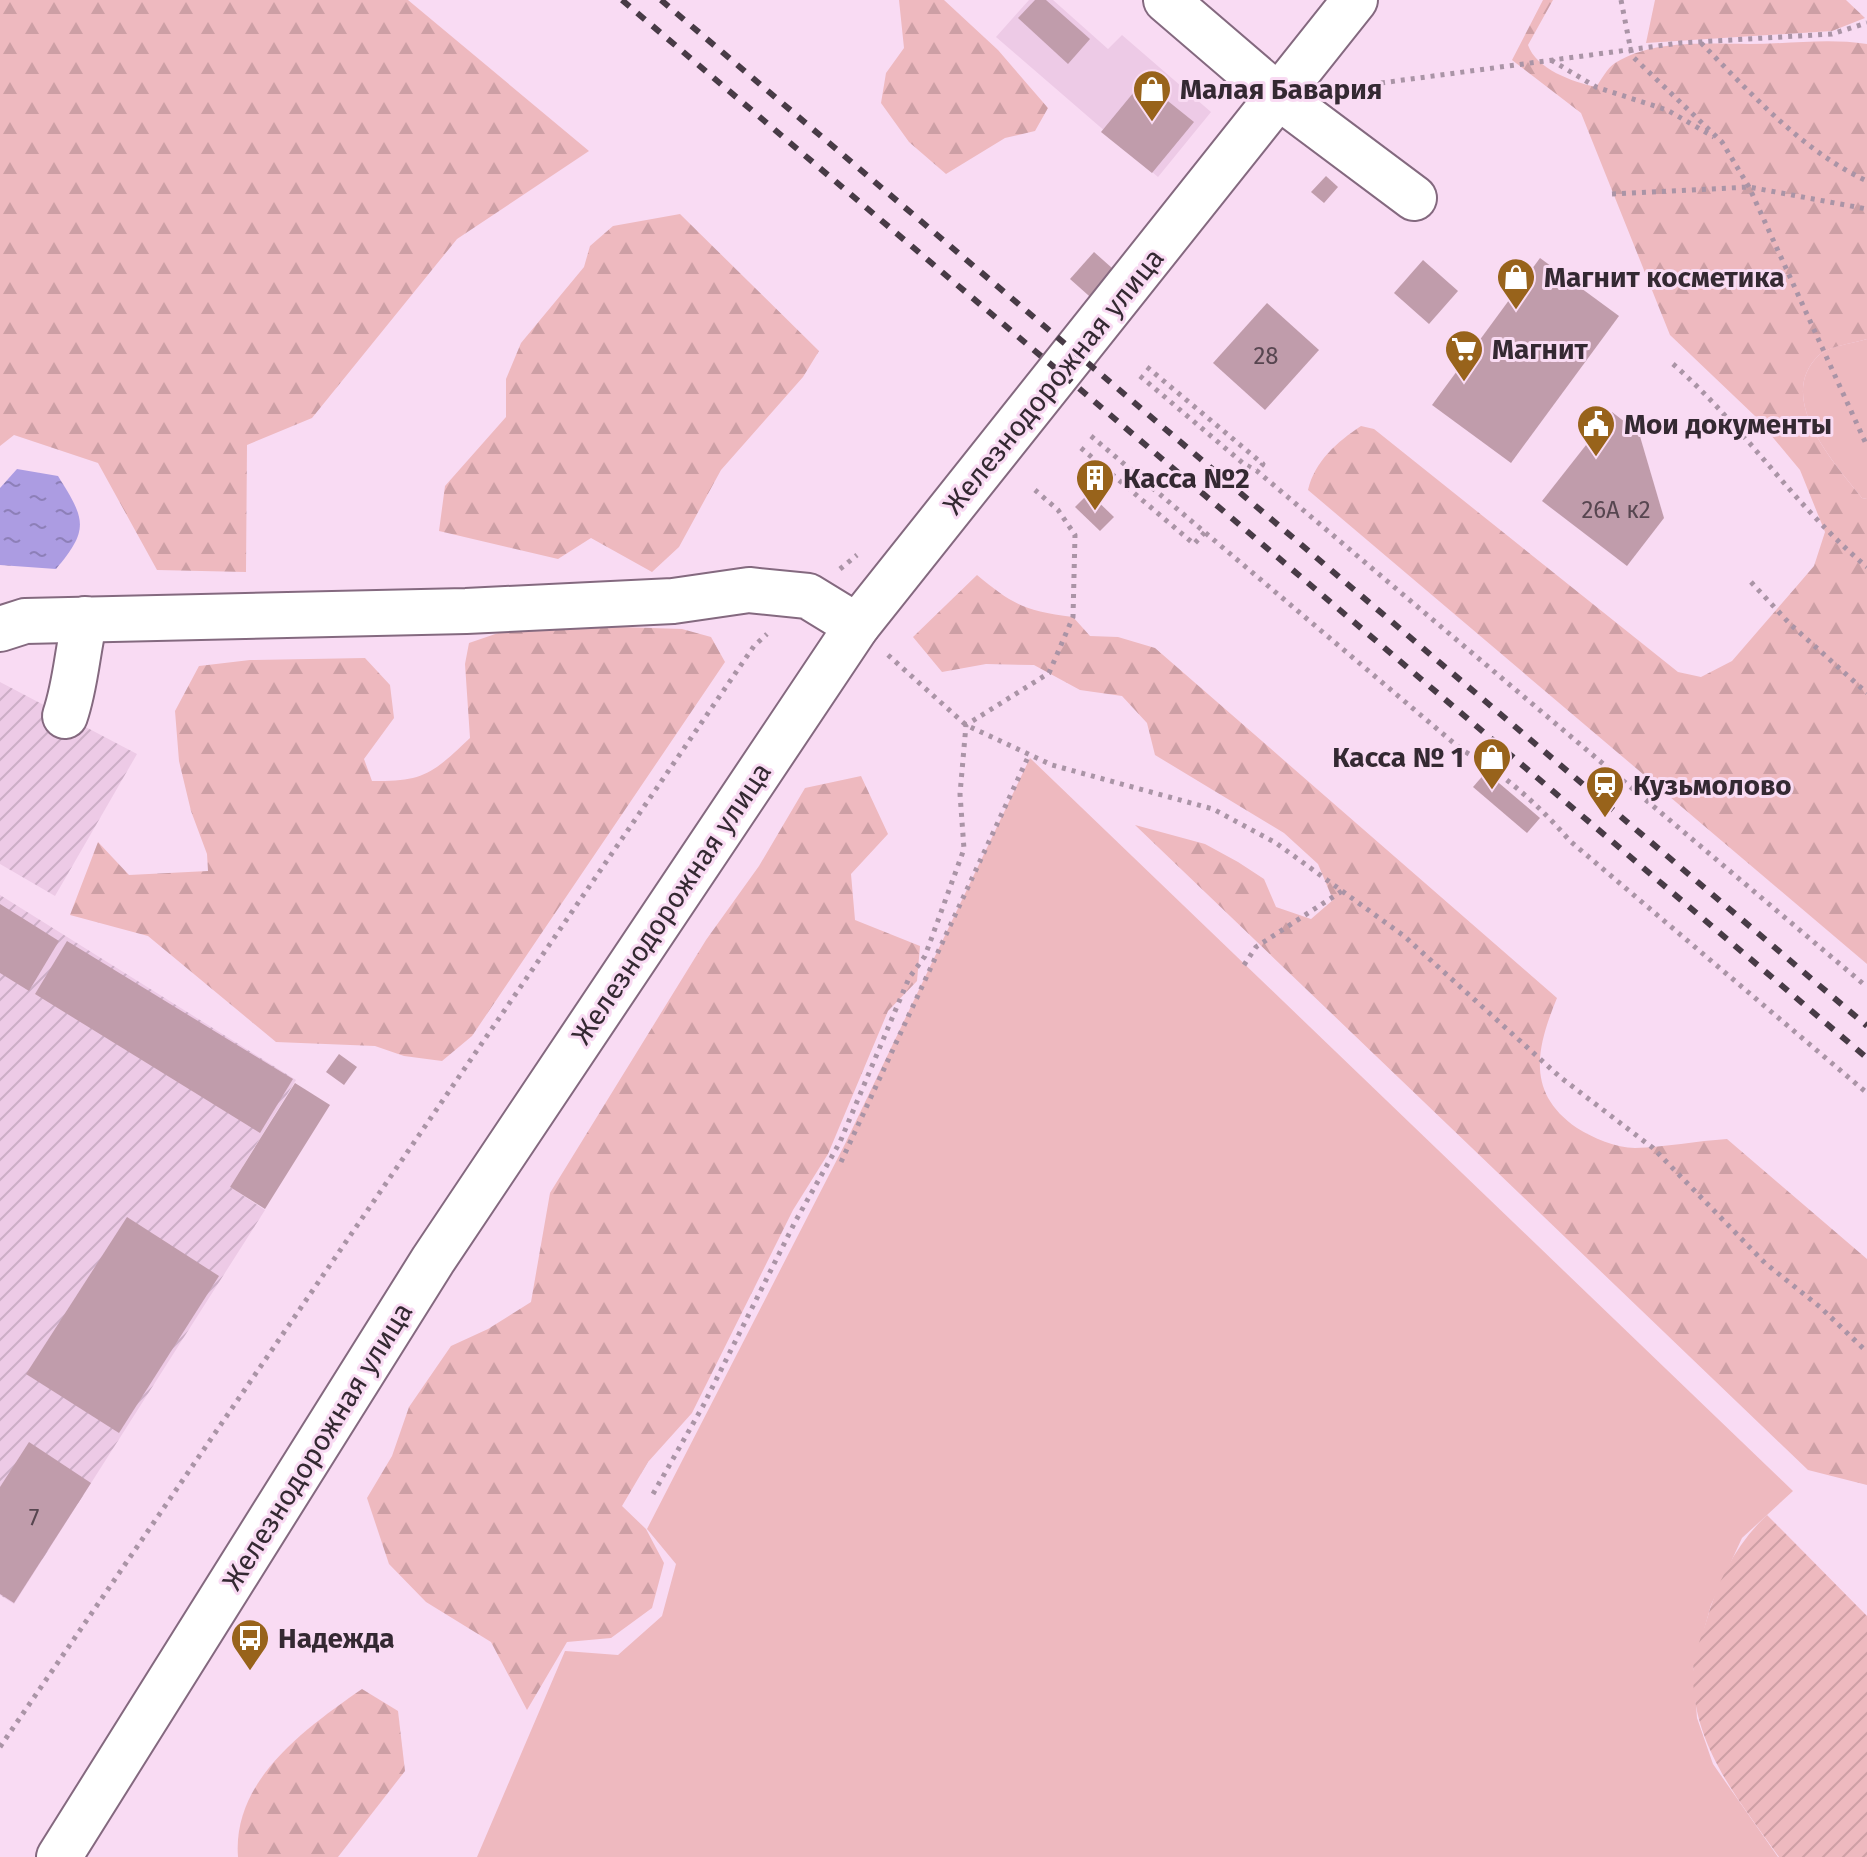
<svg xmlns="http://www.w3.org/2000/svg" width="1867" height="1857" viewBox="0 0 1867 1857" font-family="'Fira Sans',sans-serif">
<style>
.built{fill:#edcae6}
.industrial{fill:url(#industrial-furrows)}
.green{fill:#eeb9bf}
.forest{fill:url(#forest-firs)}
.garden{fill:url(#garden-furrows)}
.water{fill:url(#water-ripples)}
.building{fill:#c09cab}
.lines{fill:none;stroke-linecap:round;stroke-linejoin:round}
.minor-casing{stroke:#84697f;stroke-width:48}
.major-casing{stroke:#84697f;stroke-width:48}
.path{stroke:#aa94a6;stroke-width:5;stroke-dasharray:4 6;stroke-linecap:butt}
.minor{stroke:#fff;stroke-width:44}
.major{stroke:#fff;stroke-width:44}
.rail{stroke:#483b46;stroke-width:6;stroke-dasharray:10 10;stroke-linecap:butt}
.labels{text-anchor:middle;stroke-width:6;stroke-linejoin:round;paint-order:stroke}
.number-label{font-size:24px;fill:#574650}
.poi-label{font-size:28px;font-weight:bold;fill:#342932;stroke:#f9dbf3;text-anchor:start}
.street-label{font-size:28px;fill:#342932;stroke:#f9dbf3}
</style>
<defs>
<pattern id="industrial-furrows" width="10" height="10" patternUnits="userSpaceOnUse" patternTransform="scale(2)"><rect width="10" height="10" fill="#edcae6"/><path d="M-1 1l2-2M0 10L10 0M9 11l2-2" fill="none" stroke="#ccaec6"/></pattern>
<pattern id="forest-firs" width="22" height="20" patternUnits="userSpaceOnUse" patternTransform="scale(2)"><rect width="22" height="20" fill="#eeb9bf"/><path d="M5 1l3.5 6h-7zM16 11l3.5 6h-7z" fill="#cd9fa5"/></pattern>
<pattern id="garden-furrows" width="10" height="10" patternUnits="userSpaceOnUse" patternTransform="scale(2)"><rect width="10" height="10" fill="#eeb9bf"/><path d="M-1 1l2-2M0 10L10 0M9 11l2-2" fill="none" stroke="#cd9fa5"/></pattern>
<pattern id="water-ripples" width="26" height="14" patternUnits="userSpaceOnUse" patternTransform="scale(2)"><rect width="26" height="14" fill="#ac9ce2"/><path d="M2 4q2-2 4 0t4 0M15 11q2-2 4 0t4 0" fill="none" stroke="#8d7fb8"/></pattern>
</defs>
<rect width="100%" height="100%" fill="#f9dbf3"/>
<path class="built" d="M 1029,0 L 1053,0 L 1108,49 L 1122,35 L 1211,112 L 1158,177 L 996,37 Z"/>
<g class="industrial">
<path d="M 0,682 L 137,754 L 55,896 L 0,864 Z"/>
<path d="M 0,895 L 296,1080 L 230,1187 L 265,1210 L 14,1604 L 0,1595 Z"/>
</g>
<g class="green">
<path d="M 1867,339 L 1867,499 L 1862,498 C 1835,464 1774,398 1819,355 C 1829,346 1854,343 1867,339 Z"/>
<path d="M 1030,758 L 1793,1491 L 1742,1538 L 1711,1605 L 1693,1669 L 1697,1718 L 1713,1764 L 1778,1857 L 477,1857 L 565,1651 L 618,1655 L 662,1616 L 676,1564 L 647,1529 L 845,1144 Z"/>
</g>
<g class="forest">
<path d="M 0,0 L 408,0 L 589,151 L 457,239 L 312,418 L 247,445 L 246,572 L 157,570 L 98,463 L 14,435 L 0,446 Z"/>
<path d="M 899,0 L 944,0 L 998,50 L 1048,108 L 1035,131 L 1005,138 L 946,174 L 909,142 L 881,103 L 886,73 L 904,48 Z"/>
<path d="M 1543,0 L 1553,0 L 1528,45 C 1536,69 1573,82 1596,87 C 1602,79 1607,68 1615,63 C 1655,39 1705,44 1749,44 C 1790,44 1827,38 1867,44 L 1867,339 C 1854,343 1830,346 1819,355 C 1774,398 1835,464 1862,498 L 1867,499 L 1867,964 L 1308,490 C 1315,461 1337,442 1361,426 L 1374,429 L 1678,672 L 1701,677 L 1732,661 L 1796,587 L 1814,566 L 1825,532 L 1800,470 L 1755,416 L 1670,335 L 1581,113 L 1512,60 Z"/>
<path d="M 1655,0 L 1846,0 L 1865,18 L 1832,31 L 1646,43 Z"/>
<path d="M 680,214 L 819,351 L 803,377 L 721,470 L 679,547 L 652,572 L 591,538 L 558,559 L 439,531 L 445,486 L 506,417 L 506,379 L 521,343 L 584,267 L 590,246 L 613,226 Z"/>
<path d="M 977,575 C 1013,605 1026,611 1073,617 L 1090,636 L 1118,637 L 1155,648 L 1557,998 C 1536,1049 1526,1093 1577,1128 C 1593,1138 1616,1148 1635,1148 C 1665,1147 1697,1141 1727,1139 L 1867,1259 L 1867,1485 L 1808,1470 L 1135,825 L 1205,844 L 1238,862 L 1264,879 L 1276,907 L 1311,919 L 1333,900 L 1318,864 L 1284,833 L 1155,755 L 1147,723 L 1122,696 L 1080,690 L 1034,665 L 986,664 L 942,672 L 913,637 Z"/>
<path d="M 621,627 L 682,629 L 711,637 L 725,662 L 472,1036 L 442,1061 L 404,1056 L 375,1046 L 276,1042 L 148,936 L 70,915 L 98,842 L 129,875 L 208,871 L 207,854 L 191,811 L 179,761 L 175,711 L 199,666 L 250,660 L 365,658 L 390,685 L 394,718 L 364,759 L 372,781 C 424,782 433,773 470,738 L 465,664 L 469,643 L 507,630 Z"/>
<path d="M 861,776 L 888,834 L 851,874 L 855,920 L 920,946 L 917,981 L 888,1011 L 828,1154 L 793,1210 L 692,1413 L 648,1462 L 622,1506 L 646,1529 L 664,1563 L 652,1608 L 611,1638 L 567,1642 L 527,1710 L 491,1642 L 426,1602 L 389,1564 L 367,1498 L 392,1456 L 409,1407 L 451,1346 L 488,1329 L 531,1302 L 550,1193 L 706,940 L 759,866 L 805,788 Z"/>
<path d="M 362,1689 L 398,1711 L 405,1771 L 338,1857 L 238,1857 C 232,1780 306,1728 362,1689 Z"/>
</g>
<path class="garden" d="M 1767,1515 L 1867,1616 L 1867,1857 L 1779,1857 C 1739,1800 1692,1746 1693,1672 C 1693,1655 1702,1636 1707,1619 C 1718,1580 1737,1543 1767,1515 Z"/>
<path class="water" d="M 17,469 L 58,476 C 85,519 90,529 56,569 L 0,565 L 0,488 Z"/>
<g class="building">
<path d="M 1035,0 L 1046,0 L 1090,39 L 1068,64 L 1018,18 Z"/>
<path d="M 1143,81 L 1194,122 L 1152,173 L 1101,132 Z"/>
<path d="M 1326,176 L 1338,187 L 1324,203 L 1311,192 Z"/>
<path d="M 1094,252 L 1121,276 L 1097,303 L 1070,279 Z"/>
<path d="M 1540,258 L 1619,316 L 1511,463 L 1432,405 Z"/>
<path d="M 1423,260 L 1458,291 L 1429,324 L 1394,293 Z"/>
<path d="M 1267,303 L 1319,350 L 1265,410 L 1213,363 Z"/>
<path d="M 1612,412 L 1639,433 L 1664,518 L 1627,566 L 1542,501 Z"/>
<path d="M 1089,493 L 1114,517 L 1100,531 L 1075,507 Z"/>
<path d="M 1486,772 L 1540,818 L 1527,833 L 1473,787 Z"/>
<path d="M 0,904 L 59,941 L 29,991 L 0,973 Z"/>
<path d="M 67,941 L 293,1079 L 260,1133 L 35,994 Z"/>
<path d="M 339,1054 L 357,1067 L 344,1085 L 326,1072 Z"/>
<path d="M 295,1083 L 330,1105 L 265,1209 L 230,1187 Z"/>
<path d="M 127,1217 L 219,1276 L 119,1433 L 26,1374 Z"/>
<path d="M 29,1442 L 91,1483 L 14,1603 L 0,1594 L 0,1487 Z"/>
</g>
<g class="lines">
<g class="minor-casing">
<g id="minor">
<path d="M 1166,0 L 1279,97 L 1414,198"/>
<path d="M 0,629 L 25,621 L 466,611 L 673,601 L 749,590 L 808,596 L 857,626"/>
<path d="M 65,716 C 76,684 77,652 85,619"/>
</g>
</g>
<g class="major-casing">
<path id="major" d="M 59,1857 L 433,1260 L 857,626 L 1355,0"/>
</g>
<g class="path">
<path d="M 1621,0 L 1632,56 L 1722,142 L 1749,187 L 1867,446"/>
<path d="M 1701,43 C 1751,93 1802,151 1867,181"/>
<path d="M 1551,60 L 1596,87 L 1667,110 L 1714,137"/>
<path d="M 1381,83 L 1680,43 L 1832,34 L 1867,23"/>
<path d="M 1612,194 L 1749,187 L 1867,209"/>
<path d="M 1673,364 C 1744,426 1794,506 1867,567"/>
<path d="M 1147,367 L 1263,464 L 1257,471"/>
<path d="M 1140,376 L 1244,464 L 1257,471 L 1867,987"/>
<path d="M 1091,436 L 1462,750 C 1503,773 1539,805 1570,841 L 1867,1093"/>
<path d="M 1081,448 L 1194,544 L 1205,532"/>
<path d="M 840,569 L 857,555"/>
<path d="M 1751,582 L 1790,624 L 1867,693"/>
<path d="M 888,655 L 966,725 L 1052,765 L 1213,809 L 1276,843 L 1404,936 L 1560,1077 L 1653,1148 L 1765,1263 L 1820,1307 L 1867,1352"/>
<path d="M 1244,965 L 1256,947 L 1342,891"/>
<path d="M 841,1162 L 1029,755"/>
<path d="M 653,1494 L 703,1406 L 795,1222 L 840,1142 L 909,978 L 925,956 L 964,849 L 960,794 L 966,725 L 1049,673 L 1073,617 L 1075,535 L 1058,510 L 1035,490"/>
<path d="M 0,1747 L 754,646 L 767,634"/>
</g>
<use href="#minor" class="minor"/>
<use href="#major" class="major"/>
<g class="rail">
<path d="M 622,0 L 1867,1058"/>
<path d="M 661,0 L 1867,1026"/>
</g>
</g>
<defs>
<g id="shop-pin" transform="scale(2)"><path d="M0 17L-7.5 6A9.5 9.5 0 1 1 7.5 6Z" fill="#98631b" stroke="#f9dbf3"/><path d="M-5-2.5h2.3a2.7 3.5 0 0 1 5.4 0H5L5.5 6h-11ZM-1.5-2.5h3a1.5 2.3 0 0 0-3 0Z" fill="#fff"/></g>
<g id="supermarket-pin" transform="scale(2)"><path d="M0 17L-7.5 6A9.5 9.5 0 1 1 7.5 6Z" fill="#98631b" stroke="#f9dbf3"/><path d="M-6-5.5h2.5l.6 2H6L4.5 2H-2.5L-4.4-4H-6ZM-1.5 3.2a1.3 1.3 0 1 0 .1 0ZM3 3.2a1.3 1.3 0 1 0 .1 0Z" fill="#fff"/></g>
<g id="civic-pin" transform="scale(2)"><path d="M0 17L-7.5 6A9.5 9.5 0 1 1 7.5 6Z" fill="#98631b" stroke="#f9dbf3"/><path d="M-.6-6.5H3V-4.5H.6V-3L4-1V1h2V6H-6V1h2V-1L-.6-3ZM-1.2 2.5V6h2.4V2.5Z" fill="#fff"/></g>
<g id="building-pin" transform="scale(2)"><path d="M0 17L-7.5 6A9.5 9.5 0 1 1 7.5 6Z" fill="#98631b" stroke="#f9dbf3"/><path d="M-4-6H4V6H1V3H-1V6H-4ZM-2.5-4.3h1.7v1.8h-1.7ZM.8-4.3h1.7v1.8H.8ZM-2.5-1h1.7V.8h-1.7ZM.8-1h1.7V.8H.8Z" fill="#fff"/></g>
<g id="station-pin" transform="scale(2)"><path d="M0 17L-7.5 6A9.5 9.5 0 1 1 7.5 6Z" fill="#98631b" stroke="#f9dbf3"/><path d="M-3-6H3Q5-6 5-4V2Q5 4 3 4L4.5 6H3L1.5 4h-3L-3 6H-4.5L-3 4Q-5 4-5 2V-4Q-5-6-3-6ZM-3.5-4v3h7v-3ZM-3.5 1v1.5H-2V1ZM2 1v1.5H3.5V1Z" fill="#fff"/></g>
<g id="bus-pin" transform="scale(2)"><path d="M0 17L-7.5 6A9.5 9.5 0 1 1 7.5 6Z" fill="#98631b" stroke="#f9dbf3"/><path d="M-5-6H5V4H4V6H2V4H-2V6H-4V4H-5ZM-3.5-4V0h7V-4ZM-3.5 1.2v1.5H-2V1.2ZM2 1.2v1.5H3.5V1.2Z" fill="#fff"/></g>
</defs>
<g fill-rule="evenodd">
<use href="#shop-pin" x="1152" y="89"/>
<use href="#shop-pin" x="1516" y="277"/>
<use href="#supermarket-pin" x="1464" y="349"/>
<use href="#civic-pin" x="1596" y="424"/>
<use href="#building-pin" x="1095" y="478"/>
<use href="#shop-pin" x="1492" y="757"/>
<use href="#station-pin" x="1605" y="785"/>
<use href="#bus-pin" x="250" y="1638"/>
</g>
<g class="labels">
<g class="number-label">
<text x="1266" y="364">28</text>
<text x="1616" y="518">26А к2</text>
<text x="34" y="1526">7</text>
</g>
<g class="poi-label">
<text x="1180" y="99">Малая Бавария</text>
<text x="1544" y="287">Магнит косметика</text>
<text x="1492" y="359">Магнит</text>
<text x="1624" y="434">Мои документы</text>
<text x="1123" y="488">Касса №2</text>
<text x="1464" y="767" text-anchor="end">Касса № 1</text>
<text x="1633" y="795">Кузьмолово</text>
<text x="278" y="1648">Надежда</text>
</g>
<g class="street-label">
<text transform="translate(1053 381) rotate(-51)" y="10">Железнодорожная улица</text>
<text transform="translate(671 903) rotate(-56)" y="10">Железнодорожная улица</text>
<text transform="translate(317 1446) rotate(-58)" y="10">Железнодорожная улица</text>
</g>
</g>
</svg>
